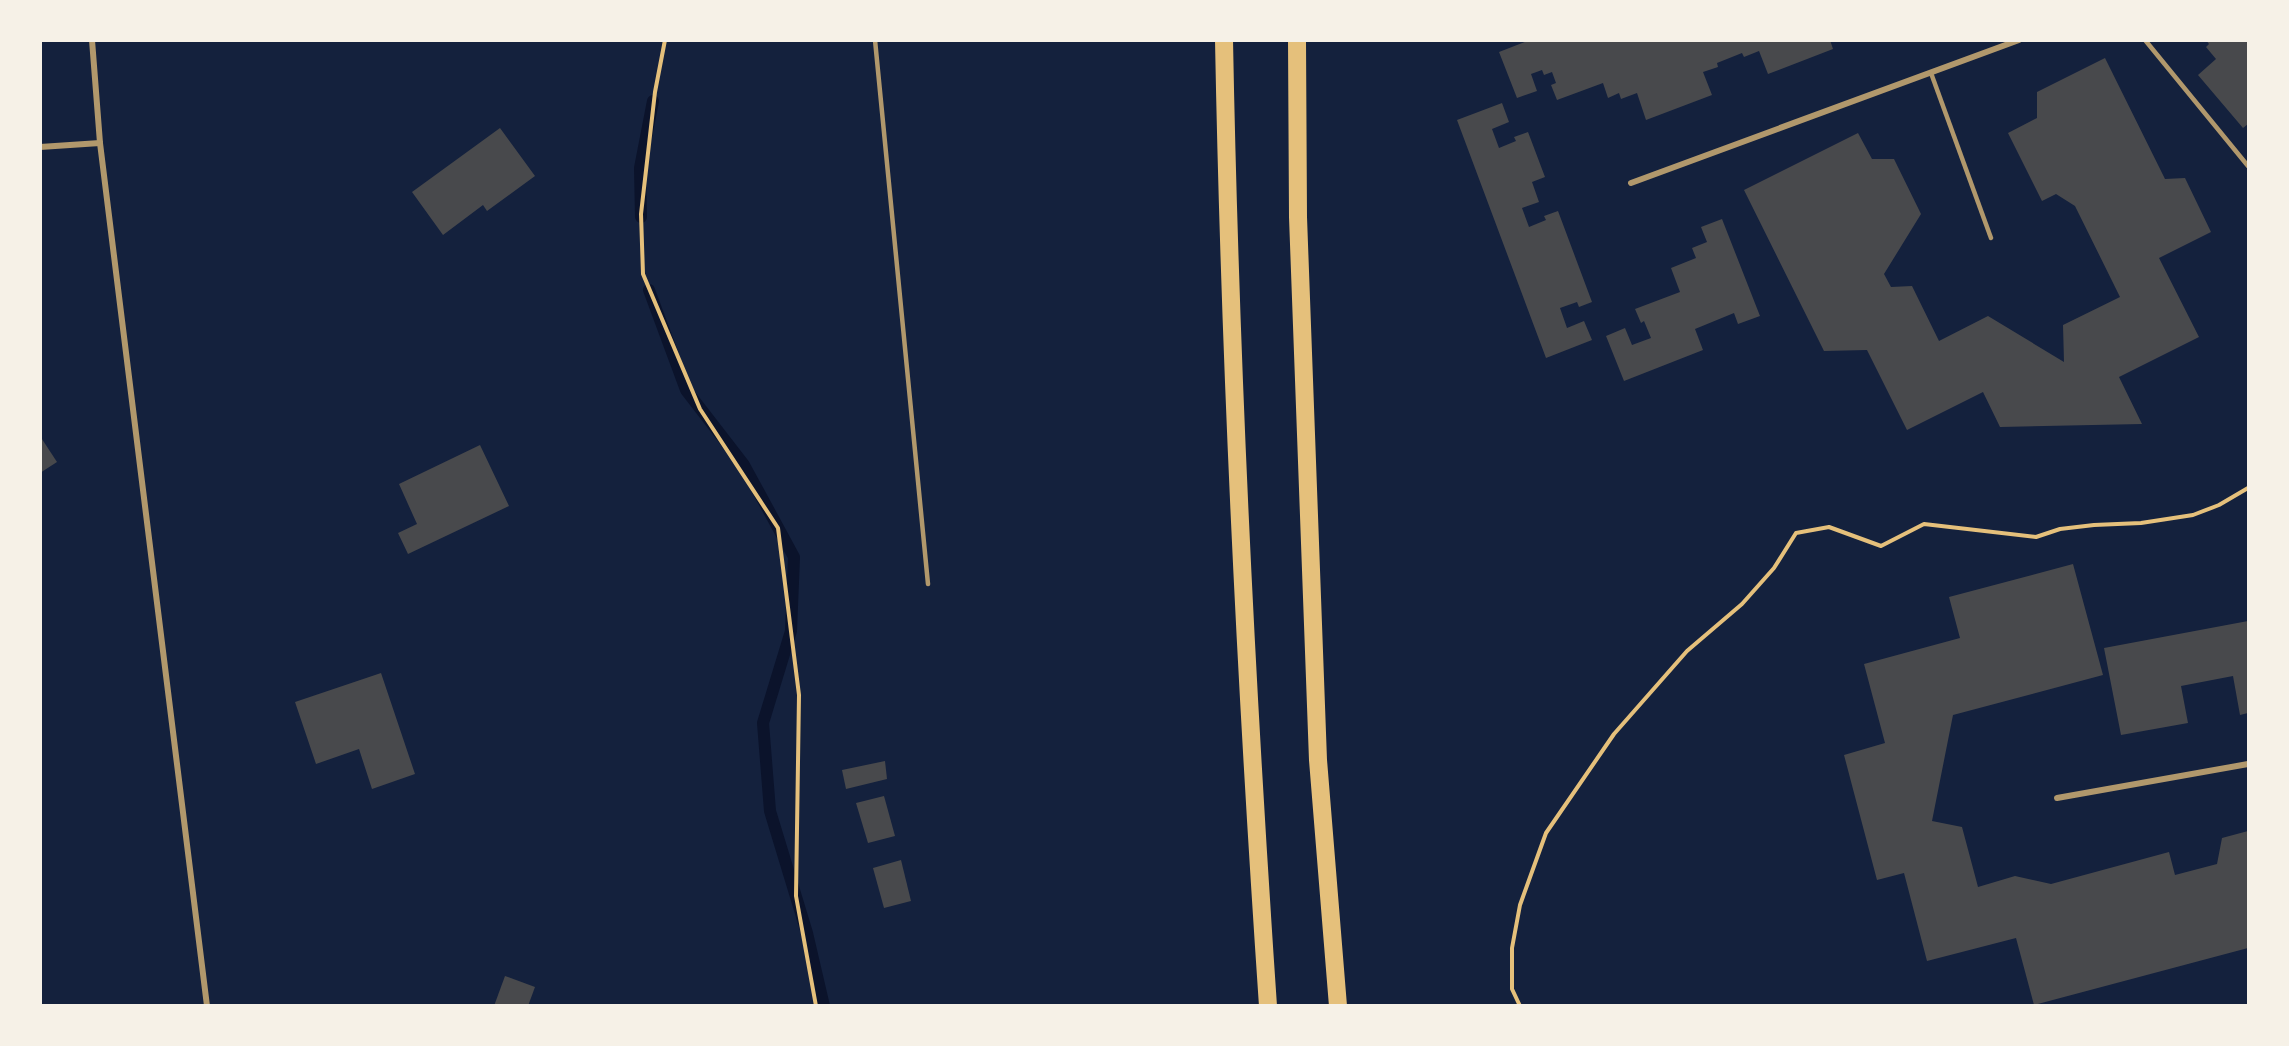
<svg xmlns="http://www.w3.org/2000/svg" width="2289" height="1046" viewBox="0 0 2289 1046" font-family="Helvetica,sans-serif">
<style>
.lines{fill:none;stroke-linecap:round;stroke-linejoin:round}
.stream{stroke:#0b132b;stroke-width:12}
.building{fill:#48494c}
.path{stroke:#e5c07b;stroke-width:4}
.service{stroke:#b1986c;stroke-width:4.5}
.minor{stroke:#b1986c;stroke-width:6}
.motorway{stroke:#e5c07b;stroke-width:18}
</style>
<rect width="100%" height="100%" fill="#14213d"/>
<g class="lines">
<g class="stream">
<path d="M 641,217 L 640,168 L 653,101"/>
<path d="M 649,290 L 686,390 L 744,465 L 794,557 L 791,631 L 763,723 L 770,811 L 807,933 L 824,1006"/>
</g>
</g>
<g class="building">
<path d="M 1530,40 L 1587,40 L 1587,42 L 1592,40 L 1830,40 L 1833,49 L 1768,74 L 1759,51 L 1744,57 L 1742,53 L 1717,63 L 1718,67 L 1703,72 L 1712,95 L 1646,120 L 1637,93 L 1621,99 L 1619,93 L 1608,98 L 1603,83 L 1557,100 L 1551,85 L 1556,83 L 1552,72 L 1544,75 L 1542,70 L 1531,74 L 1537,91 L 1517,98 L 1499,52 Z"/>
<path d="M 2206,40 L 2248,40 L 2248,124 L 2243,128 L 2198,75 L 2216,59 L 2206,47 L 2209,44 Z"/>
<path d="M 2105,58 L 2165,179 L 2185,178 L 2211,232 L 2159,258 L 2199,337 L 2119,377 L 2142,424 L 2000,427 L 1983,392 L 1907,430 L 1867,350 L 1824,351 L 1744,190 L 1858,133 L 1872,159 L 1894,159 L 1921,214 L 1884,274 L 1891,287 L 1912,286 L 1939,341 L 1988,316 L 2064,362 L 2063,325 L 2120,297 L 2075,206 L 2056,194 L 2042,201 L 2008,133 L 2037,118 L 2037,92 Z"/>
<path d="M 1502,103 L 1509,122 L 1492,129 L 1499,148 L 1516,141 L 1514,137 L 1528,132 L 1545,177 L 1532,182 L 1539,202 L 1522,208 L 1529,227 L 1546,220 L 1544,216 L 1558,211 L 1592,302 L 1579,307 L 1577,302 L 1560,308 L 1567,328 L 1584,321 L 1592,340 L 1546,358 L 1457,120 Z"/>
<path d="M 500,128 L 535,176 L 487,211 L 483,205 L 443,235 L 412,192 Z"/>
<path d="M 1722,219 L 1760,316 L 1738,324 L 1734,313 L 1695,329 L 1703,350 L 1624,381 L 1606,336 L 1625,328 L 1632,345 L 1651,338 L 1644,321 L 1641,323 L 1635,309 L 1680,292 L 1671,268 L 1696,258 L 1692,248 L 1707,242 L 1701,227 Z"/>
<path d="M 40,436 L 57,462 L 40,473 Z"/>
<path d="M 480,445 L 509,506 L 408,554 L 398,533 L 417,524 L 399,484 Z"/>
<path d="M 2073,564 L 2103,675 L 1953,715 L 1932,821 L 1962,827 L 1978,887 L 2015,876 L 2051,884 L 2169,852 L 2175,875 L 2217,864 L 2222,838 L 2248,831 L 2248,948 L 2034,1005 L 2016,938 L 1927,961 L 1904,873 L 1877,880 L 1844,755 L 1885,743 L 1864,664 L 1960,638 L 1949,597 Z"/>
<path d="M 2248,621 L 2248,713 L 2240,715 L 2233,676 L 2181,686 L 2188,723 L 2121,735 L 2104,648 Z"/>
<path d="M 381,673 L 415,774 L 372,789 L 359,749 L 316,764 L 295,702 Z"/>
<path d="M 885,761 L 887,779 L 846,789 L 842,770 Z"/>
<path d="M 884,796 L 895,836 L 868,843 L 856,803 Z"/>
<path d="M 901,860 L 911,901 L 884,908 L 873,868 Z"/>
<path d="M 505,976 L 535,987 L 528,1006 L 494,1006 Z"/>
</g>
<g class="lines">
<g class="path">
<path d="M 665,40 L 655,92 L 641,214 L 643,274 L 700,409 L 778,528 L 799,695 L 796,896 L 816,1006"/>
<path d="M 1520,1006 L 1512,989 L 1512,948 L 1520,905 L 1546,833 L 1614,734 L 1687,651 L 1742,604 L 1774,568 L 1796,533 L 1829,527 L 1881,546 L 1924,524 L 2036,537 L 2060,529 L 2094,525 L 2141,523 L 2193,515 L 2219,505 L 2248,488"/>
</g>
<g class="service">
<path d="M 875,40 L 928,584"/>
<path d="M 2145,40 L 2248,166"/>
<path d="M 1931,73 L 1991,238"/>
</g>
<g class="minor">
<path d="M 92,40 L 100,143 L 207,1006"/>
<path d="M 40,147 L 100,143"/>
<path d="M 1631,183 L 2019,40"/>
<path d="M 2057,798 L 2248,764"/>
</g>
<g class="motorway">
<path d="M 1224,40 C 1230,362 1246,684 1268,1006"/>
<path d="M 1297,40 L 1298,217 L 1318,760 L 1338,1006"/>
</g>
</g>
<rect width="2289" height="1046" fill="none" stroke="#f6f1e7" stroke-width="84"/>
</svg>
